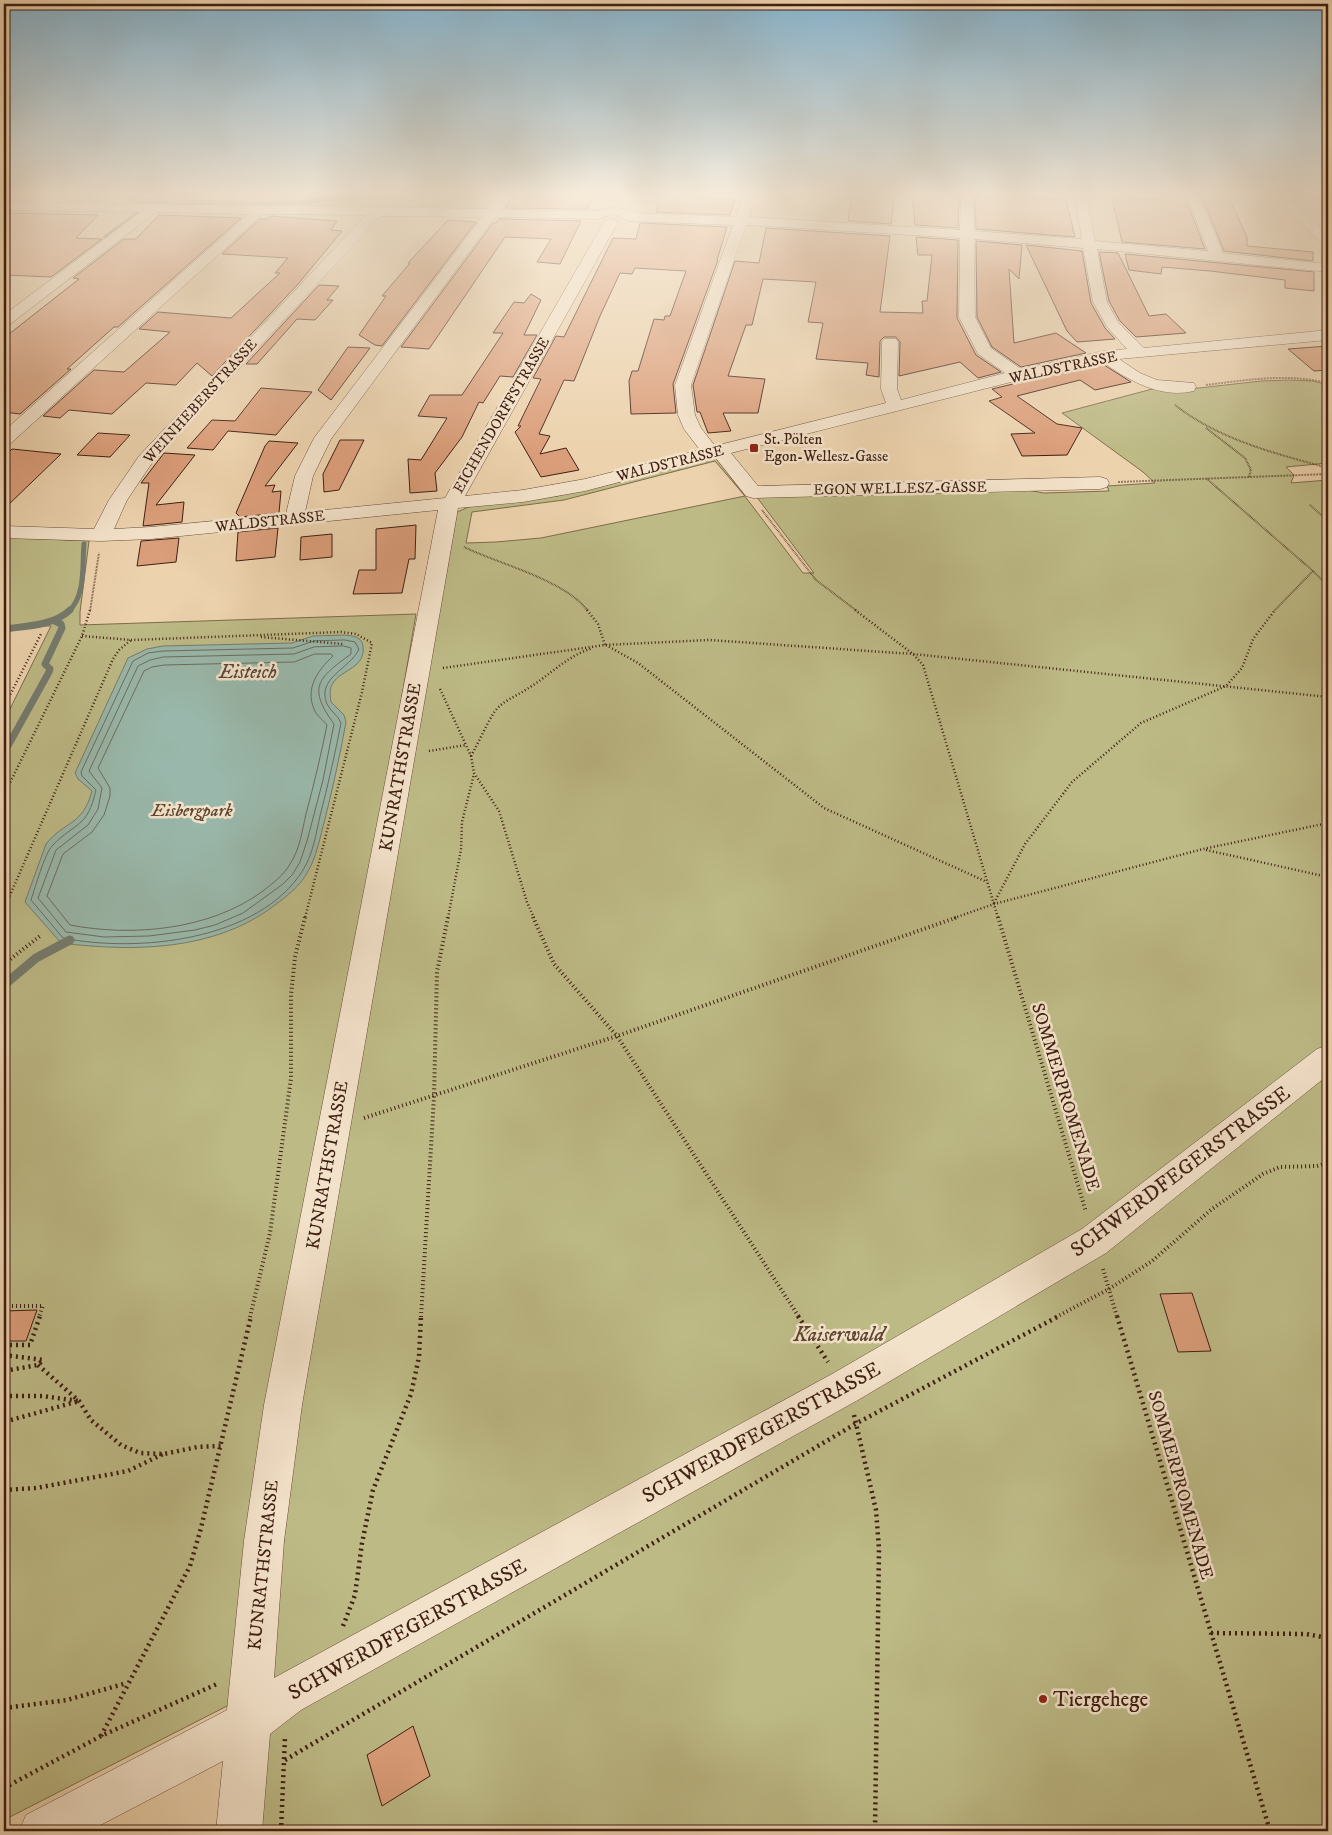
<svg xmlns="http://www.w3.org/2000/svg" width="1332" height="1835" viewBox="0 0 1332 1835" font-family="'IM FELL DW Pica',serif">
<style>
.green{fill:#bdba86;stroke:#7e6c4c;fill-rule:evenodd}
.water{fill:#99b8ab;stroke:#757b6e}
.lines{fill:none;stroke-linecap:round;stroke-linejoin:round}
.shore{stroke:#6c6c5f;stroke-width:1}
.stream-far3{stroke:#757b6e;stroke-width:4}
.stream-far2{stroke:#757b6e;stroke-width:5}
.stream-far1{stroke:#757b6e;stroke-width:7}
.stream{stroke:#757b6e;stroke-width:9}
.building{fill:#db9e7a;stroke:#3f1f13}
.minor-casing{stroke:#6a4c3a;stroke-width:1}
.path-far3{stroke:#3f1f13;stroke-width:2;stroke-dasharray:0.5 1;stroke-linecap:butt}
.path-far2{stroke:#3f1f13;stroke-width:2.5;stroke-dasharray:1 2.5;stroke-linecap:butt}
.path-far1{stroke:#3f1f13;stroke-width:4;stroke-dasharray:1 3;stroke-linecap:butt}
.path{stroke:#3f1f13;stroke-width:4.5;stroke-dasharray:2 4;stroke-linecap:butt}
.minor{fill:#f3e2ca;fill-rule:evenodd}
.poi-dot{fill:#8f2418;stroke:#f3e2ca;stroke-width:2}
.labels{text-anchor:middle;stroke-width:5;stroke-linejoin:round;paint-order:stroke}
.far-street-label{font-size:15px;fill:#3f1f13;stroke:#f3e2ca}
.far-poi-label{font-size:15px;fill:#3f1f13;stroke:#f3e2ca;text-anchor:start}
.street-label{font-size:18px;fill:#3f1f13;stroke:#f3e2ca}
.park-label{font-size:18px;font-style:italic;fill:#5e4630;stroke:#f3e2ca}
.water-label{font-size:19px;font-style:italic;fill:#564539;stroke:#f3e2ca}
.near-street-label{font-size:21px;fill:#3f1f13;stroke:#f3e2ca}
.near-park-label{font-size:21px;font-style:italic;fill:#5e4630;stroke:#f3e2ca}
.near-poi-label{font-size:21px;fill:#3f1f13;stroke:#f3e2ca;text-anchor:start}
</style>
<rect width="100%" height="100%" fill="#ecd2ad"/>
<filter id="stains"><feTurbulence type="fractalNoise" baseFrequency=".004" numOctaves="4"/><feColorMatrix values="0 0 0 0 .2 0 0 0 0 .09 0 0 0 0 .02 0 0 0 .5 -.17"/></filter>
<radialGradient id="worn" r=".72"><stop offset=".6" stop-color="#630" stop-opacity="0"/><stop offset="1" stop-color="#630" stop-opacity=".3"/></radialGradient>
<g class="green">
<path d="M 132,193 L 145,193 L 140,196 L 142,199 L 150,200 L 282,202 L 305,201 L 346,193 L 501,193 L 487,211 L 140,205 L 129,200 L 128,197 Z"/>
<path d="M 1290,380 L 1313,381 L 1328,385 L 1328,463 L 1286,467 L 1294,475 L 1291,483 L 1328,480 L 1328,1831 L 259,1831 L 268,1691 L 298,1407 L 457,512 L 471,506 L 557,496 L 710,457 L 716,458 L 803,573 L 814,573 L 756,496 L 1021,489 L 1044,493 L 1109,491 L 1107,486 L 1155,483 L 1143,472 L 1062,413 L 1156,388 L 1190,389 L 1261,381 ZM 715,461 L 745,496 L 541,538 L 496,542 L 466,543 L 472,512 L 564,500 Z"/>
<path d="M 4,537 L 89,541 L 80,612 L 80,625 L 416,614 L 229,1705 L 4,1820 L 4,721 L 51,626 L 37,626 L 4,632 Z"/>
</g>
<path class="water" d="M 345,635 C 353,636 362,637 363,646 C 366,668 342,669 333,683 C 329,689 330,695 331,702 L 344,715 L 346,722 C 340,755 333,787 325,819 C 320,836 317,857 307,873 C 300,886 287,896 275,905 C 215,951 134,952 61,943 L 25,902 L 46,844 C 64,821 83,826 92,791 L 78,779 L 75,773 L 128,658 L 147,649 L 163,646 L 292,643 L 313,636 Z"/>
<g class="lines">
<g class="shore">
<path d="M 345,640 L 355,642 L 359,649 C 350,669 316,678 327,704 C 330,711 338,715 341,723 C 335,754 328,785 320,816 C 316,834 313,854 303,870 C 259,941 137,953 63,938 L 31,900 C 35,888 45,853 52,846 C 76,821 87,829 96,790 L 82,776 L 81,772 L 133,661 L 148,653 L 163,651 L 293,648 L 314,641 Z"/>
<path d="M 344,646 L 351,648 L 351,654 C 318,678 307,687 334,724 L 323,780 L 307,841 L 300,862 L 292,875 L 283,884 L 243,913 L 215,925 L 195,930 L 149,936 L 104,937 L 66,932 L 38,898 L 56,850 L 88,825 L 98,809 L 102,788 L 89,771 L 138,666 L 150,660 L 163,657 L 294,654 L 314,647 Z"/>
<path d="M 315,654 L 331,654 L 333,656 C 318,670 305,688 314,709 C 316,715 323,720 327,725 C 321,755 314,784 306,814 C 302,831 300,849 290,864 C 284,875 273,883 263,891 C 210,930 133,937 70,925 L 47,896 L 63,854 L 92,832 L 104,815 L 110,796 L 110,788 L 98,768 L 144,671 L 152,667 L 164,665 L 294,662 Z"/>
</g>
<g class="stream-far3">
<path d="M 138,193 L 134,197 L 137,201 L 143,203 C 217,205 290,210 363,193"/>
<path d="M 105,237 L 139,212"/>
</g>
<path class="stream-far2" d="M 69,611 C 86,595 82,565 84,544"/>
<g class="stream-far1">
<path d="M 4,629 C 26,626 53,626 70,610"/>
<path d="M 4,753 L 49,672 L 50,669 L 45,664 L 62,628 L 61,624 L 55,621"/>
</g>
<path class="stream" d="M 4,985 L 36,958 L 70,940"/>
</g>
<g class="building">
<path d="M 515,193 L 564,195 L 565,193 L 595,193 L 587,209 L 505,208 Z"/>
<path d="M 852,193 L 895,193 L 891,224 L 848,221 Z"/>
<path d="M 912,193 L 959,195 L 958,228 L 915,225 Z"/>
<path d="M 992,193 L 1012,193 L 1012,196 L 1066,200 L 1075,237 L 976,229 L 975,196 L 992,198 Z"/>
<path d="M 1163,193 L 1184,194 L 1205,249 L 1122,242 L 1112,197 L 1163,200 L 1161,194 Z"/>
<path d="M 1201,194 L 1228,196 L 1247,237 L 1247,246 L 1313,252 L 1313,261 L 1224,251 Z"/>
<path d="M 660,195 L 699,196 L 697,198 L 735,199 L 730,215 L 656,212 Z"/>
<path d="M 4,213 L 98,215 L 76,238 L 102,239 L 51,277 L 4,275 Z"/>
<path d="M 159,215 L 241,218 L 118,327 L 114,327 L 67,369 L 71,369 L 20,414 L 4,412 L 4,338 L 79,279 L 73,278 L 124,239 L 136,239 Z"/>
<path d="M 270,216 L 337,221 L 331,230 L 342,231 L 299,283 L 212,376 L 197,363 L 176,385 L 146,383 L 112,414 L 69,410 L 60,418 L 43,416 L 94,370 L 124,372 L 170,332 L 139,329 L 158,312 L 231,318 L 280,273 L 275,273 L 288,258 L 222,254 L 260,219 L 267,219 Z"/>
<path d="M 499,219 L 581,221 L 560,264 L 537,262 L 551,239 L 505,237 L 429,349 L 401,347 L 493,223 L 496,223 Z"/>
<path d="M 448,220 L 476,222 L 382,346 L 375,345 L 359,335 L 386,296 L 382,296 L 410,263 L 408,263 Z"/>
<path d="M 640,223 L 727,227 L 717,260 L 718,260 L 673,384 L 676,413 L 631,414 L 629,381 L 632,371 L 638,371 L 654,319 L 664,320 L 665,316 L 670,316 L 686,271 L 635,268 L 632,274 L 620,273 L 600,316 L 574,381 L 564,380 L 539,434 L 550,436 L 540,454 L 566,448 L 579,470 L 541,477 L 515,432 L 521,426 L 518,426 L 541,379 L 533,378 L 556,336 L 564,337 L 613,238 L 636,239 Z"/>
<path d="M 766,228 L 890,236 L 880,312 L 923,313 L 922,301 L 927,301 L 932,255 L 918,255 L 916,237 L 958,240 L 957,318 L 976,355 L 1001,372 L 978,378 L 960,362 L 899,376 L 900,342 L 896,337 L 884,337 L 880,341 L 879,377 L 866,375 L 868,363 L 816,359 L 823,323 L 808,322 L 816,282 L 763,279 L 752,325 L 746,325 L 728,376 L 765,379 L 758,413 L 723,413 L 731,431 L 708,433 L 700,412 L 697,412 L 693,385 L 735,261 L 759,263 Z"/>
<path d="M 976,241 L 1022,245 L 1019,279 L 1009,269 L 1014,343 L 1056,333 L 1086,353 L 1021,367 L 992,347 L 977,317 Z"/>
<path d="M 1026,245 L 1082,251 L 1091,303 L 1105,328 L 1115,339 L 1077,342 L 1067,331 Z"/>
<path d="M 1099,252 L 1118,253 L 1149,316 L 1166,314 L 1186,333 L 1136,337 L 1120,321 L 1109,301 Z"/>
<path d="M 1125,254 L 1314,272 L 1314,291 L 1285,288 L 1285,280 L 1210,271 L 1162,267 L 1161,274 L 1129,270 Z"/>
<path d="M 319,285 L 339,286 L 327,300 L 333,300 L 315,320 L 297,319 L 257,364 L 246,364 Z"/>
<path d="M 531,294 L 541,300 L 524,335 L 537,335 L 513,377 L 500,376 L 483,403 L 479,402 L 462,437 L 435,473 L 437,491 L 410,493 L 408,459 L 421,460 L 447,418 L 418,416 L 430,395 L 462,395 L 503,333 L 493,333 L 514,302 L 524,303 Z"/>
<path d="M 1328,346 L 1328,370 L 1314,371 L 1288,349 Z"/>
<path d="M 348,347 L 370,348 L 331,400 L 318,390 Z"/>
<path d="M 1101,363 L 1131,382 L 1095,390 L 1080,380 L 1017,396 L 1057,424 L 1082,428 L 1067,455 L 1022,456 L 1011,434 L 1035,433 L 989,401 L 1002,397 L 992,389 Z"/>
<path d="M 261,388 L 312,392 L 276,435 L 228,431 L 213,450 L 187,448 L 212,420 L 235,421 Z"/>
<path d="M 98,433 L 130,435 L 110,457 L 77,455 Z"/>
<path d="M 340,440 L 364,440 L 339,490 L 324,492 L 323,474 Z"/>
<path d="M 269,441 L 298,443 L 265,486 L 275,485 L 272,492 L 281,491 L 279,513 L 240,517 L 236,513 L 265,446 Z"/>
<path d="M 12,449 L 61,454 L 4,509 L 4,457 Z"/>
<path d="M 164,453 L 195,455 L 156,505 L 184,502 L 182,522 L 143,526 L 149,483 L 141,483 Z"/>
<path d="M 416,525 L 415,559 L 409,559 L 402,593 L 353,594 L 359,570 L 376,570 L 376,529 Z"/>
<path d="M 278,528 L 275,557 L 236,561 L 238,532 Z"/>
<path d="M 332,534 L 332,557 L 300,560 L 301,537 Z"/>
<path d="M 179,538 L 176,562 L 137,566 L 141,541 Z"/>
<path d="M 1192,1293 L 1211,1351 L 1178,1352 L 1160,1294 Z"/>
<path d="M 37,1310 L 26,1341 L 4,1341 L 4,1311 Z"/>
<path d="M 413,1726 L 430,1776 L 382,1806 L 367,1755 Z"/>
</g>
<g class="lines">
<g class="minor-casing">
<g id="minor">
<path d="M 501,193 L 513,193 L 501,210 L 596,211 L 613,207 L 629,210 L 634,213 L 736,217 L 745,193 L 757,193 L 749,217 L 960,230 L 961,193 L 973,193 L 974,231 L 1082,239 L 1074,193 L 1086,193 L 1095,241 L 1208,251 L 1186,193 L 1198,193 L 1223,253 L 1328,264 L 1328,272 L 1097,249 L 1107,302 L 1118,322 L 1144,348 L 1328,330 L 1328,340 L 1119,359 L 1140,373 L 1157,380 L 1194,383 L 1196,387 L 1194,391 C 1160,399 1128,380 1101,361 L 1019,380 L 731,453 L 758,486 L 1100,477 L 1107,479 L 1109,483 L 1107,487 L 1100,489 L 753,498 L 746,496 L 715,457 L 585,491 L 523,502 L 458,508 L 302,1405 L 284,1541 L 274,1678 L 832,1374 L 1082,1229 L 1317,1049 L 1328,1045 L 1328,1075 L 1106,1253 L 858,1400 L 301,1710 L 270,1734 L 262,1831 L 216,1831 L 223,1761 L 89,1831 L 19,1831 L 26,1815 L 227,1710 L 244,1541 L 264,1405 L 438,510 L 151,539 L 101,541 L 4,538 L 4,526 L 94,529 L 109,500 L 139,456 L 366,215 L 263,214 L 10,444 L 4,445 L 4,431 L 248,214 L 156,212 L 9,325 L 4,327 L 4,315 L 140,212 L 4,210 L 4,202 L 488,209 ZM 613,214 C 621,215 622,219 629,221 L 733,225 L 675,385 L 678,415 L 684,429 L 700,450 L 585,479 L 523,490 L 465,496 L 618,222 L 611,218 L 604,222 L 445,498 L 305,512 L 313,476 L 331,439 L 495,217 L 598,219 ZM 380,216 L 482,217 L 314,438 L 295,476 L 286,514 L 151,527 L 114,529 L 127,500 L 152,463 ZM 746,225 L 960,238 L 959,317 L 978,354 L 1005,373 L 901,400 L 897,389 L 898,342 L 896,339 L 884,339 L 882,342 L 881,389 L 886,403 L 715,446 L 701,428 L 695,415 L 691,385 ZM 974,239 L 1083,248 L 1093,302 L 1107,327 L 1127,349 L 1104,351 L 1021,369 L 991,348 L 975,317 Z"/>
<path d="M 1292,203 L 1297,204 L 1328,234 L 1328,245 L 1323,244 L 1287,210 L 1286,207 L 1287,204 Z"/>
</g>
</g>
<g class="path-far3">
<path d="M 1206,385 C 1247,380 1287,373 1328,383"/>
<path d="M 1175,405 C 1220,440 1274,453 1328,468"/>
<path d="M 1206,428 L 1245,458 L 1251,470 L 1249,477"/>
<path d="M 1207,479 L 1313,571 L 1274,611"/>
<path d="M 1118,482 L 1328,474"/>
<path d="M 1310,505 L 1328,521"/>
<path d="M 762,510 L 816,580 L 857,611"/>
<path d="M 464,547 C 499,564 565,580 588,611"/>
<path d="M 1313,571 L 1328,586"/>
<path d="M 90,611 L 99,553"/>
</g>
<g class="path-far2">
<path d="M 587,610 L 598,624 L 605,645"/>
<path d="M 855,610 L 913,654 L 923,665 L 998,918"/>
<path d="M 82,636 L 132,640 L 341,632 L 356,634 L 372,643 L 362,692 L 305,918"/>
<path d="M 261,637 L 343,644"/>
<path d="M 606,645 L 638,663 L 824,808 L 987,882"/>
<path d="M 443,668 L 605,645 L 709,640 L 913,654 L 1328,697"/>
<path d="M 440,689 L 471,756 L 474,773 L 499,811 L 527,902 L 534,918"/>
<path d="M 4,707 L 41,634"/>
<path d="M 429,751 L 466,745"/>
<path d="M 471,756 C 479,742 486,725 495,711 C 504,700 515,697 527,689 C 549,676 568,655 593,648"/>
<path d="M 4,795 L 82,636 L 90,610"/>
<path d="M 1206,850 L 1328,877"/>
<path d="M 994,903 L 1025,844 L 1072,782 L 1141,723 L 1226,686 L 1242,668 L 1253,639 L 1275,610"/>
<path d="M 4,909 L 113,659 L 119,650 L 131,640"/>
<path d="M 448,918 L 461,849 L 462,822 L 474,774"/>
<path d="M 954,918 L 994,904 L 1203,849 L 1328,823"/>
</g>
<g class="path-far1">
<path d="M 533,917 L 554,964 L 617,1036 L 799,1317"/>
<path d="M 998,917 L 1086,1212"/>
<path d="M 4,964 L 40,936"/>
<path d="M 364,1118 L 617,1036 L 958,917"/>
<path d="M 1103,1269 L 1117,1317"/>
<path d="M 4,1306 L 43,1306 L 39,1317"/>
<path d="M 250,1317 L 270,1233 L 291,1078 L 291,995 L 295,957 L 305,917"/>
<path d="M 421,1317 L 434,1096 L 437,972 L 448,917"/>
<path d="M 1056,1317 L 1109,1289 L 1152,1261 L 1212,1209 L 1263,1174 L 1280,1167 L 1317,1166 L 1328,1163"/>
</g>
<g class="path">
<path d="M 798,1316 L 828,1362"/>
<path d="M 1117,1316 L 1270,1831"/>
<path d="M 4,1345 L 30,1345 L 40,1316"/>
<path d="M 4,1355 L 43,1360 L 38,1365 L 4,1371"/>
<path d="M 38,1365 L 79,1401 L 91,1420 L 121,1445 L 140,1453 L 164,1454 L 197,1447 L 221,1446"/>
<path d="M 4,1396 L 42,1396 L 79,1401 L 4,1422"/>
<path d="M 854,1415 L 876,1510 L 879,1549 L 875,1831"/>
<path d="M 4,1490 L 36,1488 L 128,1471 L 163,1454"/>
<path d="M 343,1626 L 355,1595 L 362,1543 L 373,1490 L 411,1394 L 419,1357 L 421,1316"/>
<path d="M 1211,1633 L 1306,1634 L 1328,1638"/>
<path d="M 4,1708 L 67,1700 L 127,1683"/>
<path d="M 101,1736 L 190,1566 L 201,1528 L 251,1316"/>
<path d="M 285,1760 L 857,1423 L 1059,1316"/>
<path d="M 4,1788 L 101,1736 L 217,1684"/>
<path d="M 281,1831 L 285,1737"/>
</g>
<use href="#minor" class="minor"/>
</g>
<linearGradient id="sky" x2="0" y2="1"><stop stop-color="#88b6d0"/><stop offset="0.43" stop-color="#f6ebda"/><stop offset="1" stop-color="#f6ebda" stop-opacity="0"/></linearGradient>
<rect width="1332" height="450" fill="url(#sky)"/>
<g class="poi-dot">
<rect x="749" y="443" width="10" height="10" rx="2.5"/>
<circle cx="1043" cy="1699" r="5"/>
</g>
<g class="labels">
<g class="far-street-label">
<text transform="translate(1063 367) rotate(-12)" y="5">WALDSTRASSE</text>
<text transform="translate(200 401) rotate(-48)" y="5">WEINHEBERSTRASSE</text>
<text transform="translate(501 415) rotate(-60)" y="5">EICHENDORFFSTRASSE</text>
<text transform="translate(670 463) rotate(-14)" y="5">WALDSTRASSE</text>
<text transform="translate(900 488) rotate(-1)" y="5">EGON WELLESZ-GASSE</text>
<text transform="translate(270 521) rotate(-6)" y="5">WALDSTRASSE</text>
</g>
<g class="far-poi-label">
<text x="764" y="444">St. Pölten<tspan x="764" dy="17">Egon-Wellesz-Gasse</tspan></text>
</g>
<g class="street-label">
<text transform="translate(400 767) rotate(-80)" y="6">KUNRATHSTRASSE</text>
<text transform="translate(1066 1097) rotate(73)" y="6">SOMMERPROMENADE</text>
<text transform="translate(327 1165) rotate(-80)" y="6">KUNRATHSTRASSE</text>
<text transform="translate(1181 1485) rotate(74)" y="6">SOMMERPROMENADE</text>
<text transform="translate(263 1565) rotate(-84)" y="6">KUNRATHSTRASSE</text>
</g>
<g class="park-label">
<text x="192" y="816">Eisbergpark</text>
</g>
<g class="water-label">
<text x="248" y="678">Eisteich</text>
</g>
<g class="near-street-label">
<text transform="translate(1180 1171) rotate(-37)" y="7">SCHWERDFEGERSTRASSE</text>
<text transform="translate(761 1432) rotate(-29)" y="7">SCHWERDFEGERSTRASSE</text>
<text transform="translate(407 1629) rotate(-29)" y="7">SCHWERDFEGERSTRASSE</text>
</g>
<g class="near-park-label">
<text x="839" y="1341">Kaiserwald</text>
</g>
<g class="near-poi-label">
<text x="1053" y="1706">Tiergehege</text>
</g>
</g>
<rect width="1332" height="1835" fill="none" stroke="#ecd2ad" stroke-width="20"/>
<rect x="5" y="5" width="1322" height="1825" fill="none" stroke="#3f1f13" stroke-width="2.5"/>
<rect x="10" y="10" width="1312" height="1815" fill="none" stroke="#3f1f13"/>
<rect width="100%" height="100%" filter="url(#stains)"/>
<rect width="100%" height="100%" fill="url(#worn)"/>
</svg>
